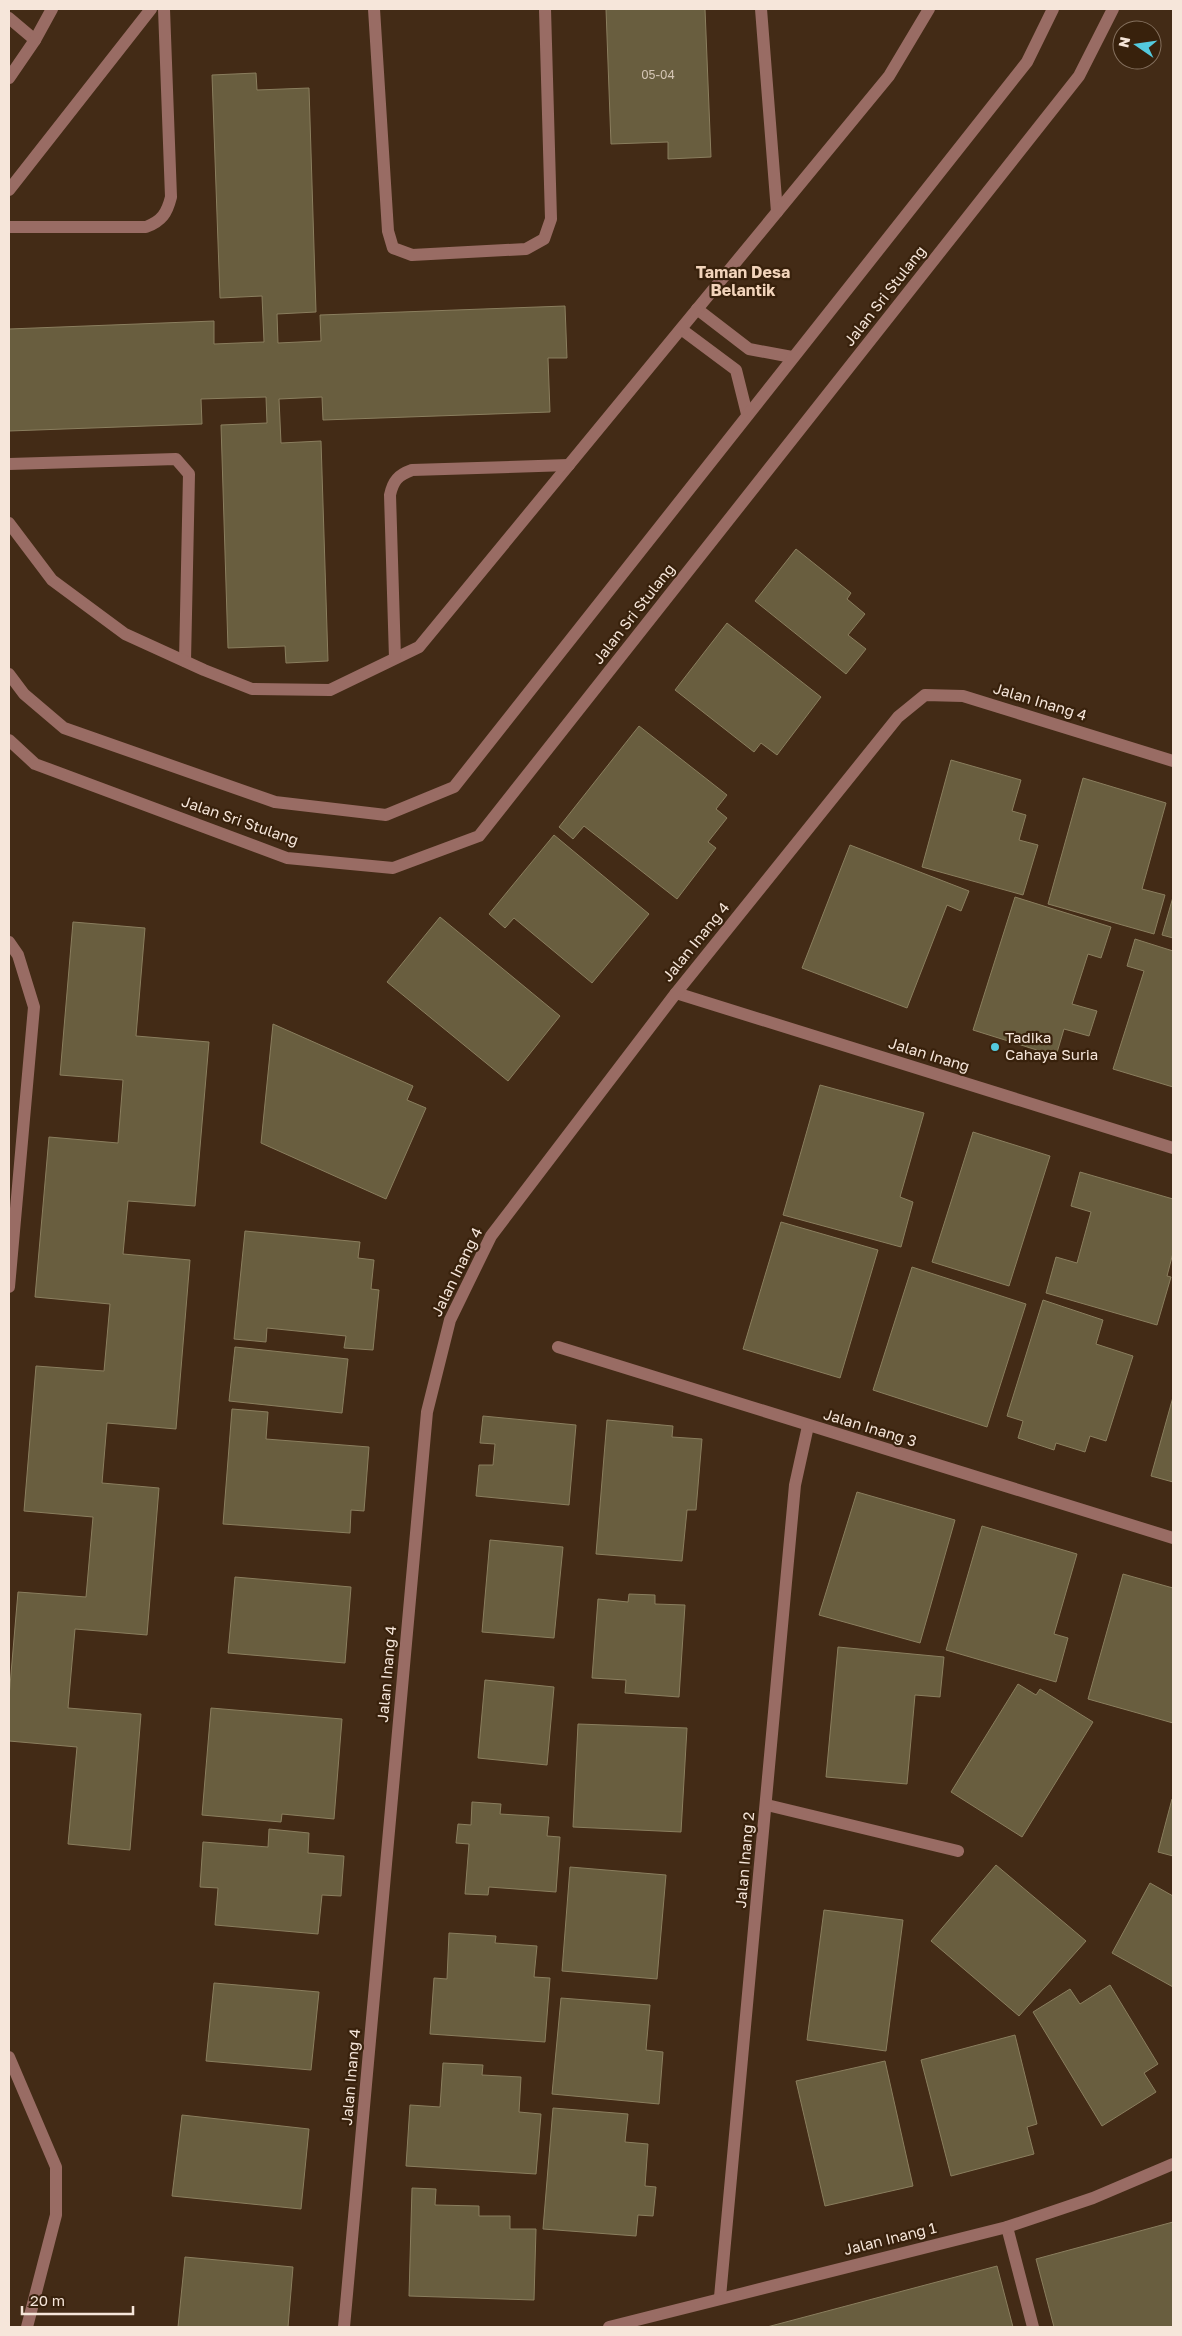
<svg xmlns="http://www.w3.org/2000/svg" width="1182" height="2336" viewBox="0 0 1182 2336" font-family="'Golos Text',sans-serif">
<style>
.building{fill:#695e3f;stroke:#8a7e5e}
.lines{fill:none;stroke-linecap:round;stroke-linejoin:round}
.minor{stroke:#996c64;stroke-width:12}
.poi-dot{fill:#54cade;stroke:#38210c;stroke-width:2}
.labels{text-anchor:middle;stroke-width:4.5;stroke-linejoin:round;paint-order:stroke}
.number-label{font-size:12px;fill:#d3c4b3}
.street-label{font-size:15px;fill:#f6e6da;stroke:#38210c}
.poi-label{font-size:15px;fill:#f6e6da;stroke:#38210c;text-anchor:start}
.neighbourhood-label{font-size:16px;font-weight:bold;fill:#f2d4bb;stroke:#38210c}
</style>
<rect width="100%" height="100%" fill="#432b16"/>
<g class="building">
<path d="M 606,9 L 705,9 L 711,157 L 668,159 L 668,142 L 611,144 Z"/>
<path d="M 256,73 L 257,90 L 309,88 L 316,312 L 277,314 L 278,343 L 321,341 L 320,315 L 565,306 L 567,358 L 548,358 L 550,412 L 323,420 L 322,397 L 279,399 L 281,443 L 321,441 L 328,661 L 286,663 L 285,646 L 228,648 L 221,425 L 267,423 L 266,397 L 201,399 L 202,424 L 9,431 L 9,329 L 214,321 L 214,344 L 264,342 L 262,296 L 220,298 L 212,75 Z"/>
<path d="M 796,549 L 851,593 L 847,599 L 865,614 L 848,635 L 866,649 L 846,674 L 755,601 Z"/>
<path d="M 727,623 L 821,697 L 777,755 L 761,743 L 754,752 L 675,690 Z"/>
<path d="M 639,726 L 727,795 L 716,809 L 727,818 L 708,842 L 716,848 L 677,899 L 584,826 L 573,839 L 559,827 Z"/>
<path d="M 951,760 L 1021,780 L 1012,811 L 1026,815 L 1019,840 L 1038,845 L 1023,895 L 922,867 Z"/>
<path d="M 1083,778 L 1166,803 L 1142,889 L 1165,895 L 1154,934 L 1048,904 Z"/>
<path d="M 554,835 L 649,914 L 592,983 L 514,918 L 505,928 L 489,914 Z"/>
<path d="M 850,845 L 969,891 L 961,911 L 947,905 L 907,1008 L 802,968 Z"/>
<path d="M 1015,897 L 1111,927 L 1101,958 L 1088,954 L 1072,1004 L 1097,1011 L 1089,1036 L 1064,1029 L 1056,1056 L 973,1030 Z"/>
<path d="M 1173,897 L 1173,938 L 1162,935 Z"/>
<path d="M 440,917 L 560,1016 L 508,1081 L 387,982 Z"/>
<path d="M 73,922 L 145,928 L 136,1036 L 209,1042 L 195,1206 L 128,1201 L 123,1254 L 190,1260 L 176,1429 L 107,1423 L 102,1483 L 159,1488 L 147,1635 L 75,1629 L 68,1708 L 141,1714 L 130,1850 L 68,1844 L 77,1747 L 9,1741 L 9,1697 L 18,1592 L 86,1597 L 93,1517 L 24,1511 L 36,1366 L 104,1371 L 110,1304 L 35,1297 L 49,1137 L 118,1143 L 123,1080 L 60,1075 Z"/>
<path d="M 1135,939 L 1173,951 L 1173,1087 L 1113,1069 L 1144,971 L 1127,966 Z"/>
<path d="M 273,1024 L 413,1086 L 407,1100 L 426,1108 L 386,1199 L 261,1143 Z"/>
<path d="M 820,1085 L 924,1113 L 900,1197 L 913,1202 L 901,1247 L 783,1215 Z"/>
<path d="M 973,1132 L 1050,1156 L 1009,1286 L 932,1262 Z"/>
<path d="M 1080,1172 L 1173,1199 L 1173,1253 L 1167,1276 L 1171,1277 L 1157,1325 L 1046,1293 L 1056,1257 L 1077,1263 L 1091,1212 L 1071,1206 Z"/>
<path d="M 781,1222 L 878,1250 L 840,1378 L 743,1349 Z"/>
<path d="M 245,1231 L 360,1242 L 358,1258 L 374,1260 L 371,1289 L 379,1290 L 373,1350 L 344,1348 L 346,1336 L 267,1328 L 266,1342 L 234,1339 Z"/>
<path d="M 912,1267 L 1026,1304 L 987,1427 L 873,1390 Z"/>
<path d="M 1043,1300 L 1103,1320 L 1096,1344 L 1133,1356 L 1106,1441 L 1090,1436 L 1085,1452 L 1056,1443 L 1054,1450 L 1018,1438 L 1023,1421 L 1007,1416 Z"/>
<path d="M 235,1347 L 348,1359 L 342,1413 L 229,1401 Z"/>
<path d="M 1173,1397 L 1173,1482 L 1151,1476 Z"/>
<path d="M 232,1409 L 268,1412 L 266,1439 L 369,1447 L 364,1511 L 351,1510 L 350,1533 L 223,1524 Z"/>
<path d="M 483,1416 L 576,1425 L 569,1505 L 476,1496 L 479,1465 L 493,1465 L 495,1444 L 480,1443 Z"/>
<path d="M 607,1420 L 673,1426 L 672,1437 L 702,1439 L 696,1510 L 687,1510 L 682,1561 L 596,1554 Z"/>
<path d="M 857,1492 L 955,1520 L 920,1643 L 819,1615 Z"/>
<path d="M 982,1526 L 1077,1554 L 1054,1634 L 1068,1638 L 1056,1682 L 946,1650 Z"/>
<path d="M 490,1540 L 563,1547 L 554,1638 L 482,1632 Z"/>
<path d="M 1123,1574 L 1173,1588 L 1173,1723 L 1088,1699 Z"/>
<path d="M 235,1577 L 351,1587 L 345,1663 L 228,1653 Z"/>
<path d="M 629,1594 L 655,1595 L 655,1604 L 685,1605 L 679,1697 L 625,1693 L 626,1680 L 592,1678 L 598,1599 L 628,1602 Z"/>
<path d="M 838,1647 L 944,1657 L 940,1697 L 915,1695 L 907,1784 L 826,1777 Z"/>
<path d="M 485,1680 L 554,1687 L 547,1765 L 478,1758 Z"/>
<path d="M 1018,1684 L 1036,1695 L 1040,1689 L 1093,1722 L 1022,1837 L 951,1792 Z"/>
<path d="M 211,1708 L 342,1719 L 334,1819 L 282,1814 L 281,1822 L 202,1815 Z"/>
<path d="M 578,1724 L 687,1728 L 681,1832 L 573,1827 Z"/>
<path d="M 1172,1799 L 1173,1799 L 1173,1856 L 1158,1852 Z"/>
<path d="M 472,1802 L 501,1804 L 500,1814 L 549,1817 L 547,1836 L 560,1837 L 556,1892 L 489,1887 L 488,1895 L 465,1894 L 469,1844 L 456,1843 L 458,1824 L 471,1825 Z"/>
<path d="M 269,1829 L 309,1833 L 308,1853 L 344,1856 L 341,1896 L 322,1895 L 318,1934 L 215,1925 L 218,1888 L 200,1887 L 203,1842 L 268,1847 Z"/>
<path d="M 996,1865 L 1086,1941 L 1019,2016 L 931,1941 Z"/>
<path d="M 570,1867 L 666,1875 L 657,1979 L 562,1971 Z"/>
<path d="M 1150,1883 L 1173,1896 L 1173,1987 L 1112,1953 Z"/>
<path d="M 824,1910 L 903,1920 L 886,2051 L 807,2040 Z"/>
<path d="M 449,1933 L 496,1936 L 495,1943 L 537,1946 L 534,1977 L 550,1978 L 545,2042 L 430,2034 L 434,1978 L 447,1979 Z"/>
<path d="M 214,1983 L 319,1992 L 311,2070 L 206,2061 Z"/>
<path d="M 1110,1985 L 1158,2064 L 1144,2073 L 1156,2092 L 1102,2126 L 1033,2012 L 1070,1989 L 1080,2004 Z"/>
<path d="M 561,1998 L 650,2005 L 646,2050 L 663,2052 L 659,2104 L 552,2094 Z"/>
<path d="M 1015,2035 L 1037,2124 L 1027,2127 L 1034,2154 L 951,2176 L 921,2060 Z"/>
<path d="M 885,2061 L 913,2186 L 825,2206 L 796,2081 Z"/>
<path d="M 443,2063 L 483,2065 L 482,2075 L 521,2077 L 519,2112 L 541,2114 L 536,2174 L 406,2166 L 410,2105 L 440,2107 Z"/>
<path d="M 553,2108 L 628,2114 L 625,2142 L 648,2144 L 645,2186 L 656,2187 L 653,2216 L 638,2215 L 636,2236 L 543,2229 Z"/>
<path d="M 182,2115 L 309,2129 L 301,2209 L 172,2196 Z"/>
<path d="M 412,2188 L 436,2189 L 435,2205 L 479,2206 L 479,2216 L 510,2216 L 510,2229 L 536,2229 L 534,2300 L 409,2296 Z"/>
<path d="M 1173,2222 L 1173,2327 L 1054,2327 L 1036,2259 Z"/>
<path d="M 185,2257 L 293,2267 L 288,2327 L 178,2327 Z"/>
<path d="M 997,2266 L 1013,2327 L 767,2327 Z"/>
</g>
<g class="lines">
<g class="minor">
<path d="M 374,9 L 388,231 L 393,248 L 412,255 L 526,249 L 544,239 L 551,219 L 545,9"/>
<path d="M 761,9 L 777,212"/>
<path d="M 9,18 L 35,40"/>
<path d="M 9,78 L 35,40 L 52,9"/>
<path d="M 9,190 L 151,9"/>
<path d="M 9,227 L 146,227 C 162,221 167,213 171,197 L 164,9"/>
<path d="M 697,309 L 749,349 L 792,357"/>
<path d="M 681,329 L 736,370 L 747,414"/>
<path d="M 9,464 L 176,459 L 189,474 L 185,661"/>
<path d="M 9,523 L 52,580 L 125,634 L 204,670 L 252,689 L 330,690 L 419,647 L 889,76 L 929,9"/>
<path d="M 395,658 L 390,495 C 393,481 398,475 412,470 L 569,465"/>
<path d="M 9,674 L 24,694 L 64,728 L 275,802 L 386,815 L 454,787 L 1027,62 L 1053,9"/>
<path d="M 9,740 L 35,764 L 287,858 L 393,868 L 479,836 L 1079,76 L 1113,9"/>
<path d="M 9,942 L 18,955 L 34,1007 L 9,1287"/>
<path d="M 676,993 L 1173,1148"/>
<path d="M 558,1347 L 1173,1538"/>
<path d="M 767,1805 L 958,1851"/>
<path d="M 9,2057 L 56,2167 L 56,2215 L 27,2327"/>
<path d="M 1007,2227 L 1033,2327"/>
<path d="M 720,2297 L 795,1485 L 808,1426"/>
<path d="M 344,2327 L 427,1412 L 450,1320 L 491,1236 L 676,993 L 898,717 L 925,695 L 963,696 L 1173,761"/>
<path d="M 609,2327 L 1007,2227 L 1093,2198 L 1173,2164"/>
</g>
</g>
<circle class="poi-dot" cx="995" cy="1047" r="5"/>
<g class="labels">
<g class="number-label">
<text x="658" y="79">05-04</text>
</g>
<g class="street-label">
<text transform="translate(885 296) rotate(-52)" y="5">Jalan Sri Stulang</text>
<text transform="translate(634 614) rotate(-52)" y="5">Jalan Sri Stulang</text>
<text transform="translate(1040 702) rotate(17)" y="5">Jalan Inang 4</text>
<text transform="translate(240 821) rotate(19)" y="5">Jalan Sri Stulang</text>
<text transform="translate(696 942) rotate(-51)" y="5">Jalan Inang 4</text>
<text transform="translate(929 1055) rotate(17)" y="5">Jalan Inang</text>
<text transform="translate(457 1272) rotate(-64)" y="5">Jalan Inang 4</text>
<text transform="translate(870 1428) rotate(17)" y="5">Jalan Inang 3</text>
<text transform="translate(387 1674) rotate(-85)" y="5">Jalan Inang 4</text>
<text transform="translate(745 1860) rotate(-85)" y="5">Jalan Inang 2</text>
<text transform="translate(351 2077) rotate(-85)" y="5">Jalan Inang 4</text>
<text transform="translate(890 2239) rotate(-14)" y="5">Jalan Inang 1</text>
</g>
<g class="poi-label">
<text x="1005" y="1043">Tadika<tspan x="1005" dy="17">Cahaya Suria</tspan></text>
</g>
<g class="neighbourhood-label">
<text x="743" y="278">Taman Desa<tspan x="743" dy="18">Belantik</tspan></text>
</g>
</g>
<rect width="1182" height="2336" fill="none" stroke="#f6e6da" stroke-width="20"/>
<g transform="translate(1137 45) rotate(283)"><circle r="24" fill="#38210c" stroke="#84705e"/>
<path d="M0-4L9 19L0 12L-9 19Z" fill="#54cade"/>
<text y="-8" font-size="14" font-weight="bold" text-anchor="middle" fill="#f6e6da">N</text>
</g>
<path d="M22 2306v8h111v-8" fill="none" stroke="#f6e6da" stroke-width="2.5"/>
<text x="30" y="2306" font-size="15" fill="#f6e6da" stroke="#38210c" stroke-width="4" paint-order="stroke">20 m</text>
</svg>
